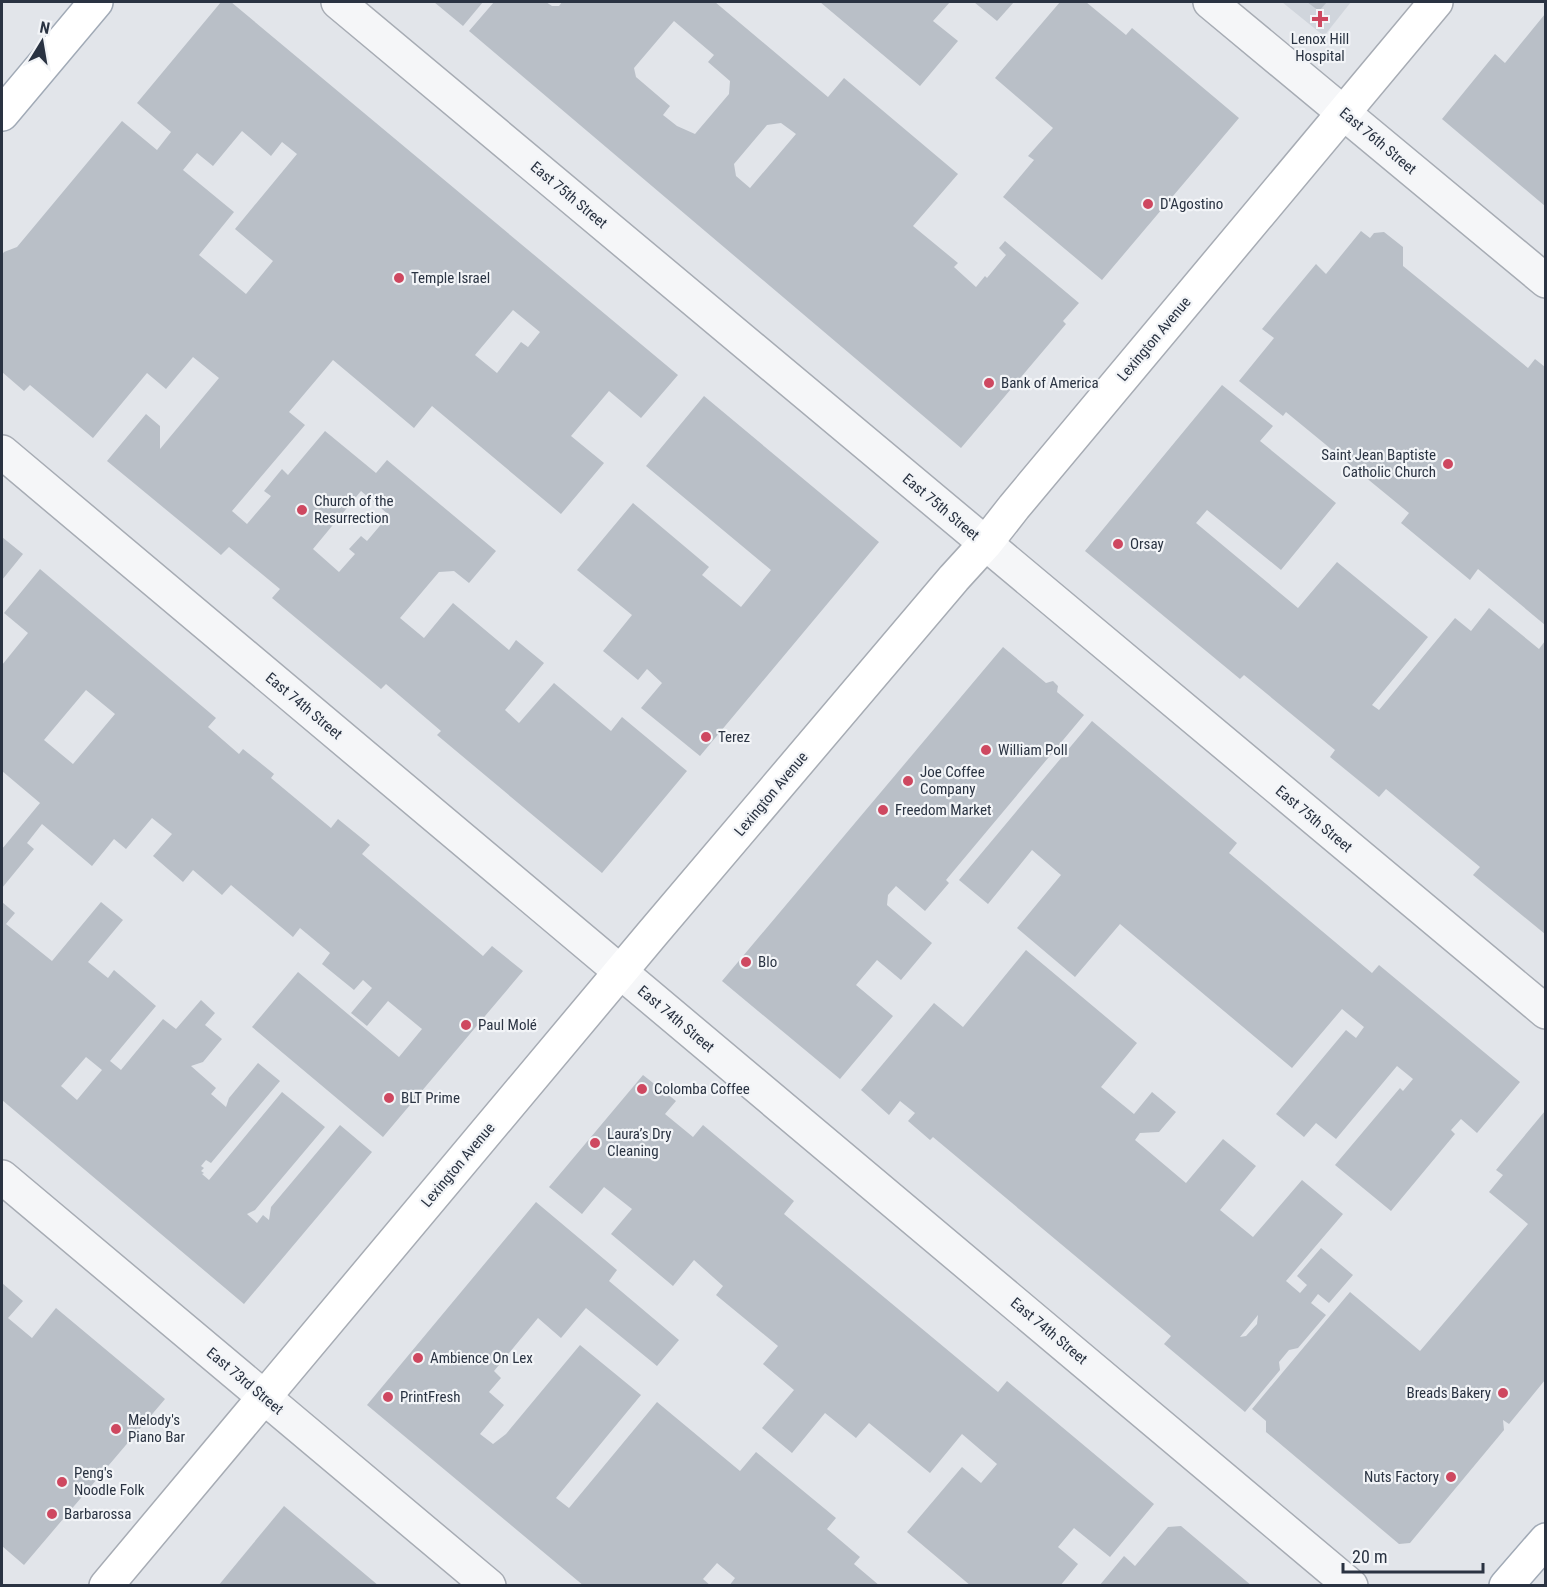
<svg xmlns="http://www.w3.org/2000/svg" width="1547" height="1587" viewBox="0 0 1547 1587" font-family="'Roboto Condensed',sans-serif">
<style>
.built{fill:#d0d5dc}
.building{fill:#b9bfc7;fill-rule:evenodd}
.lines{fill:none;stroke-linecap:round;stroke-linejoin:round}
.street-casing{stroke:#a7acb4;stroke-width:36}
.secondary-casing{stroke:#a7acb4;stroke-width:36}
.primary-casing{stroke:#a1aab6;stroke-width:36}
.street{stroke:#f5f6f8;stroke-width:33}
.secondary{stroke:#fff;stroke-width:33}
.primary{stroke:#fff;stroke-width:33}
.poi-dot{fill:#ce4860;stroke:#f2f4f7;stroke-width:2}
.labels{text-anchor:middle;stroke-width:4.5;stroke-linejoin:round;paint-order:stroke}
.poi-label{font-size:15px;fill:#2a3342;stroke:#f2f4f7;text-anchor:start}
.street-label{font-size:15px;fill:#2a3342;stroke:#f2f4f7}
</style>
<rect width="100%" height="100%" fill="#e2e5ea"/>
<path class="built" d="M 1282,2 L 1351,2 L 1324,36 Z"/>
<g class="building">
<path d="M 221,2 L 231,2 L 678,375 L 641,418 L 609,391 L 571,436 L 604,463 L 561,514 L 432,406 L 414,428 L 333,360 L 289,412 L 305,425 L 232,511 L 247,524 L 271,496 L 264,491 L 282,469 L 288,475 L 325,431 L 376,473 L 387,460 L 496,551 L 469,583 L 454,571 L 439,572 L 400,618 L 424,638 L 453,603 L 509,650 L 516,640 L 544,663 L 505,710 L 519,723 L 554,683 L 611,731 L 622,717 L 687,771 L 602,873 L 437,735 L 441,731 L 386,684 L 381,689 L 272,598 L 280,589 L 229,547 L 221,555 L 107,461 L 146,414 L 160,426 L 160,449 L 219,378 L 193,357 L 166,389 L 147,373 L 93,438 L 30,385 L 24,391 L 2,372 L 2,255 L 4,252 L 17,247 L 122,121 L 157,150 L 171,132 L 137,103 ZM 242,131 L 271,156 L 282,142 L 297,154 L 235,229 L 273,261 L 246,294 L 199,255 L 234,212 L 183,170 L 197,153 L 213,166 ZM 513,310 L 540,332 L 528,347 L 521,342 L 497,373 L 475,355 ZM 361,491 L 389,515 L 367,541 L 361,536 L 349,549 L 355,554 L 339,572 L 313,549 Z"/>
<path d="M 434,2 L 483,2 L 463,26 Z"/>
<path d="M 494,2 L 546,2 L 552,6 L 559,6 L 562,2 L 715,2 L 828,97 L 844,78 L 958,174 L 913,226 L 958,263 L 954,267 L 976,287 L 985,276 L 987,278 L 1006,255 L 999,248 L 1005,241 L 1079,303 L 1063,321 L 1066,324 L 961,448 L 469,31 ZM 674,21 L 714,55 L 708,62 L 730,81 L 729,94 L 695,134 L 677,126 L 663,115 L 670,106 L 636,77 L 634,68 ZM 781,123 L 796,134 L 750,188 L 736,176 L 734,164 L 767,125 Z"/>
<path d="M 820,2 L 950,2 L 933,21 L 958,41 L 920,86 Z"/>
<path d="M 974,2 L 1014,2 L 997,21 Z"/>
<path d="M 1060,2 L 1086,2 L 1126,35 L 1132,28 L 1239,118 L 1102,280 L 1003,197 L 1034,160 L 1028,156 L 1053,128 L 995,78 Z"/>
<path d="M 1307,2 L 1327,2 L 1319,11 Z"/>
<path d="M 1545,14 L 1545,206 L 1442,119 L 1495,54 L 1505,63 Z"/>
<path d="M 1361,231 L 1370,238 L 1374,233 L 1384,232 L 1403,247 L 1403,266 L 1528,368 L 1535,359 L 1545,367 L 1545,625 L 1478,569 L 1470,580 L 1401,523 L 1409,513 L 1286,412 L 1283,416 L 1239,381 L 1274,338 L 1262,329 L 1316,264 L 1326,274 Z"/>
<path d="M 1222,385 L 1273,426 L 1260,441 L 1336,503 L 1281,570 L 1207,510 L 1196,523 L 1298,608 L 1337,562 L 1428,637 L 1372,705 L 1379,710 L 1455,618 L 1471,631 L 1489,608 L 1539,649 L 1545,641 L 1545,934 L 1473,875 L 1480,867 L 1386,789 L 1379,797 L 1330,757 L 1335,750 L 1244,675 L 1240,679 L 1085,551 Z"/>
<path d="M 704,396 L 879,542 L 700,756 L 641,708 L 662,683 L 647,669 L 638,680 L 603,651 L 632,615 L 577,570 L 633,503 L 709,567 L 702,575 L 741,607 L 771,570 L 646,466 Z"/>
<path d="M 2,537 L 23,554 L 2,580 Z"/>
<path d="M 40,569 L 216,718 L 208,727 L 239,754 L 243,749 L 274,774 L 271,778 L 331,828 L 338,819 L 370,845 L 362,854 L 483,956 L 492,946 L 523,971 L 383,1137 L 252,1027 L 298,972 L 399,1057 L 422,1029 L 388,1001 L 367,1026 L 351,1013 L 372,988 L 363,980 L 354,990 L 322,964 L 330,953 L 300,928 L 293,937 L 231,885 L 222,895 L 193,870 L 183,882 L 153,856 L 172,834 L 152,818 L 126,849 L 114,839 L 92,866 L 42,824 L 27,843 L 34,849 L 2,888 L 2,849 L 40,803 L 2,771 L 2,665 L 28,633 L 4,613 ZM 86,690 L 115,714 L 73,764 L 44,740 Z"/>
<path d="M 1003,647 L 1046,683 L 1053,681 L 1058,686 L 1057,692 L 1084,715 L 946,880 L 949,883 L 925,911 L 896,886 L 888,895 L 887,905 L 932,943 L 901,980 L 877,960 L 856,985 L 893,1016 L 840,1079 L 722,981 Z"/>
<path d="M 1092,721 L 1237,843 L 1229,853 L 1372,973 L 1379,965 L 1520,1082 L 1477,1133 L 1461,1119 L 1451,1130 L 1455,1134 L 1391,1211 L 1335,1165 L 1400,1088 L 1403,1091 L 1413,1079 L 1397,1066 L 1336,1139 L 1316,1123 L 1304,1137 L 1276,1114 L 1346,1030 L 1356,1038 L 1364,1027 L 1342,1009 L 1292,1068 L 1120,924 L 1075,977 L 1017,928 L 1061,875 L 1032,850 L 988,904 L 959,880 Z"/>
<path d="M 2,902 L 15,913 L 6,924 L 52,961 L 101,902 L 123,920 L 88,962 L 108,978 L 114,970 L 156,1006 L 110,1061 L 121,1070 L 163,1019 L 176,1029 L 201,1000 L 215,1013 L 205,1025 L 222,1039 L 203,1062 L 191,1066 L 216,1088 L 211,1094 L 226,1107 L 229,1098 L 258,1063 L 280,1081 L 211,1163 L 206,1160 L 201,1166 L 204,1168 L 201,1171 L 204,1173 L 202,1174 L 209,1180 L 282,1092 L 325,1127 L 255,1210 L 247,1214 L 257,1223 L 263,1215 L 269,1220 L 271,1207 L 340,1125 L 372,1152 L 244,1304 L 2,1100 ZM 86,1057 L 102,1070 L 77,1100 L 61,1086 Z"/>
<path d="M 1026,950 L 1137,1043 L 1101,1087 L 1134,1114 L 1152,1092 L 1176,1112 L 1159,1132 L 1140,1133 L 1135,1140 L 1186,1183 L 1223,1139 L 1256,1166 L 1220,1210 L 1253,1237 L 1302,1180 L 1343,1214 L 1286,1281 L 1300,1293 L 1307,1285 L 1297,1276 L 1321,1248 L 1353,1275 L 1329,1303 L 1318,1294 L 1311,1303 L 1326,1315 L 1298,1348 L 1289,1350 L 1279,1362 L 1280,1370 L 1245,1412 L 1164,1344 L 1171,1336 L 933,1137 L 930,1140 L 908,1121 L 915,1113 L 900,1101 L 889,1115 L 861,1090 L 934,1003 L 963,1027 ZM 1258,1315 L 1257,1324 L 1246,1336 L 1240,1337 Z"/>
<path d="M 643,1075 L 676,1101 L 665,1114 L 693,1137 L 703,1125 L 794,1201 L 784,1214 L 998,1392 L 1007,1381 L 1154,1504 L 1110,1557 L 1074,1528 L 1058,1547 L 1078,1564 L 1060,1586 L 971,1586 L 907,1532 L 962,1467 L 981,1483 L 997,1464 L 962,1434 L 930,1473 L 869,1423 L 856,1438 L 825,1413 L 792,1453 L 762,1428 L 794,1390 L 763,1364 L 778,1346 L 716,1295 L 723,1286 L 694,1260 L 673,1286 L 611,1234 L 632,1209 L 604,1187 L 582,1214 L 549,1187 Z"/>
<path d="M 1545,1111 L 1545,1380 L 1509,1424 L 1503,1420 L 1504,1430 L 1410,1543 L 1399,1544 L 1266,1432 L 1266,1421 L 1252,1409 L 1350,1292 L 1420,1351 L 1528,1224 L 1489,1192 L 1503,1175 L 1496,1170 Z"/>
<path d="M 536,1202 L 617,1270 L 609,1281 L 679,1340 L 657,1366 L 586,1308 L 561,1338 L 538,1318 L 494,1371 L 501,1378 L 489,1392 L 504,1405 L 480,1434 L 493,1444 L 506,1434 L 580,1345 L 641,1395 L 556,1498 L 569,1508 L 657,1402 L 740,1471 L 756,1452 L 836,1518 L 827,1529 L 860,1557 L 854,1564 L 880,1586 L 729,1586 L 735,1578 L 717,1563 L 703,1579 L 711,1586 L 584,1586 L 367,1405 Z"/>
<path d="M 2,1283 L 23,1301 L 8,1318 L 32,1338 L 56,1308 L 165,1399 L 24,1565 L 2,1546 Z"/>
<path d="M 284,1506 L 379,1586 L 218,1586 Z"/>
<path d="M 1181,1526 L 1252,1586 L 1099,1586 L 1124,1556 L 1135,1566 L 1168,1527 Z"/>
</g>
<g class="lines">
<g class="street-casing">
<g id="street">
<path d="M 338,2 L 1546,1012"/>
<path d="M 1210,2 L 1546,281"/>
<path d="M 2,452 L 1351,1586"/>
<path d="M 2,1177 L 489,1586"/>
</g>
</g>
<g class="secondary-casing">
<path id="secondary" d="M 106,1586 L 652,934 L 954,578 L 985,544 L 1014,507 L 1436,2"/>
</g>
<g class="primary-casing">
<g id="primary">
<path d="M 2,114 L 96,2"/>
<path d="M 1506,1586 L 1546,1540"/>
</g>
</g>
<use href="#street" class="street"/>
<use href="#secondary" class="secondary"/>
<use href="#primary" class="primary"/>
</g>
<g class="poi-dot">
<path d="M1317 10h6v6h6v6h-6v6h-6v-6h-6v-6h6z"/>
<circle cx="1148" cy="204" r="6"/>
<circle cx="399" cy="278" r="6"/>
<circle cx="989" cy="383" r="6"/>
<circle cx="1448" cy="464" r="6"/>
<circle cx="302" cy="510" r="6"/>
<circle cx="1118" cy="544" r="6"/>
<circle cx="706" cy="737" r="6"/>
<circle cx="986" cy="750" r="6"/>
<circle cx="908" cy="781" r="6"/>
<circle cx="883" cy="810" r="6"/>
<circle cx="746" cy="962" r="6"/>
<circle cx="466" cy="1025" r="6"/>
<circle cx="642" cy="1089" r="6"/>
<circle cx="389" cy="1098" r="6"/>
<circle cx="595" cy="1143" r="6"/>
<circle cx="418" cy="1358" r="6"/>
<circle cx="1503" cy="1393" r="6"/>
<circle cx="388" cy="1397" r="6"/>
<circle cx="116" cy="1429" r="6"/>
<circle cx="1451" cy="1477" r="6"/>
<circle cx="62" cy="1482" r="6"/>
<circle cx="52" cy="1514" r="6"/>
</g>
<g class="labels">
<g class="poi-label">
<text x="1320" y="44" text-anchor="middle">Lenox Hill<tspan x="1320" dy="17">Hospital</tspan></text>
<text x="1160" y="209">D'Agostino</text>
<text x="411" y="283">Temple Israel</text>
<text x="1001" y="388">Bank of America</text>
<text x="1436" y="460" text-anchor="end">Saint Jean Baptiste<tspan x="1436" dy="17">Catholic Church</tspan></text>
<text x="314" y="506">Church of the<tspan x="314" dy="17">Resurrection</tspan></text>
<text x="1130" y="549">Orsay</text>
<text x="718" y="742">Terez</text>
<text x="998" y="755">William Poll</text>
<text x="920" y="777">Joe Coffee<tspan x="920" dy="17">Company</tspan></text>
<text x="895" y="815">Freedom Market</text>
<text x="758" y="967">Blo</text>
<text x="478" y="1030">Paul Molé</text>
<text x="654" y="1094">Colomba Coffee</text>
<text x="401" y="1103">BLT Prime</text>
<text x="607" y="1139">Laura’s Dry<tspan x="607" dy="17">Cleaning</tspan></text>
<text x="430" y="1363">Ambience On Lex</text>
<text x="1491" y="1398" text-anchor="end">Breads Bakery</text>
<text x="400" y="1402">PrintFresh</text>
<text x="128" y="1425">Melody's<tspan x="128" dy="17">Piano Bar</tspan></text>
<text x="74" y="1478">Peng's<tspan x="74" dy="17">Noodle Folk</tspan></text>
<text x="1439" y="1482" text-anchor="end">Nuts Factory</text>
<text x="64" y="1519">Barbarossa</text>
</g>
<g class="street-label">
<text transform="translate(1378 141) rotate(40)" y="5">East 76th Street</text>
<text transform="translate(569 195) rotate(40)" y="5">East 75th Street</text>
<text transform="translate(1154 339) rotate(-50)" y="5">Lexington Avenue</text>
<text transform="translate(941 507) rotate(40)" y="5">East 75th Street</text>
<text transform="translate(304 706) rotate(40)" y="5">East 74th Street</text>
<text transform="translate(771 794) rotate(-50)" y="5">Lexington Avenue</text>
<text transform="translate(1314 819) rotate(40)" y="5">East 75th Street</text>
<text transform="translate(676 1019) rotate(40)" y="5">East 74th Street</text>
<text transform="translate(458 1165) rotate(-50)" y="5">Lexington Avenue</text>
<text transform="translate(1049 1331) rotate(40)" y="5">East 74th Street</text>
<text transform="translate(245 1381) rotate(40)" y="5">East 73rd Street</text>
</g>
</g>
<rect width="1547" height="1587" fill="none" stroke="#2a3342" stroke-width="6"/>
<g transform="translate(42 42) rotate(11)" stroke="#f2f4f7" stroke-width="4.5" paint-order="stroke">
<path d="M0-4.5L10 22L0 15L-10 22Z" fill="#2a3342"/>
<text y="-9" font-size="16" font-weight="bold" text-anchor="middle" fill="#2a3342">N</text>
</g>
<path d="M1343 1563v9h140v-9" fill="none" stroke="#2a3342" stroke-width="3"/>
<text x="1352" y="1563" font-size="18" fill="#2a3342" stroke="#f2f4f7" stroke-width="4.5" paint-order="stroke">20 m</text>
</svg>
